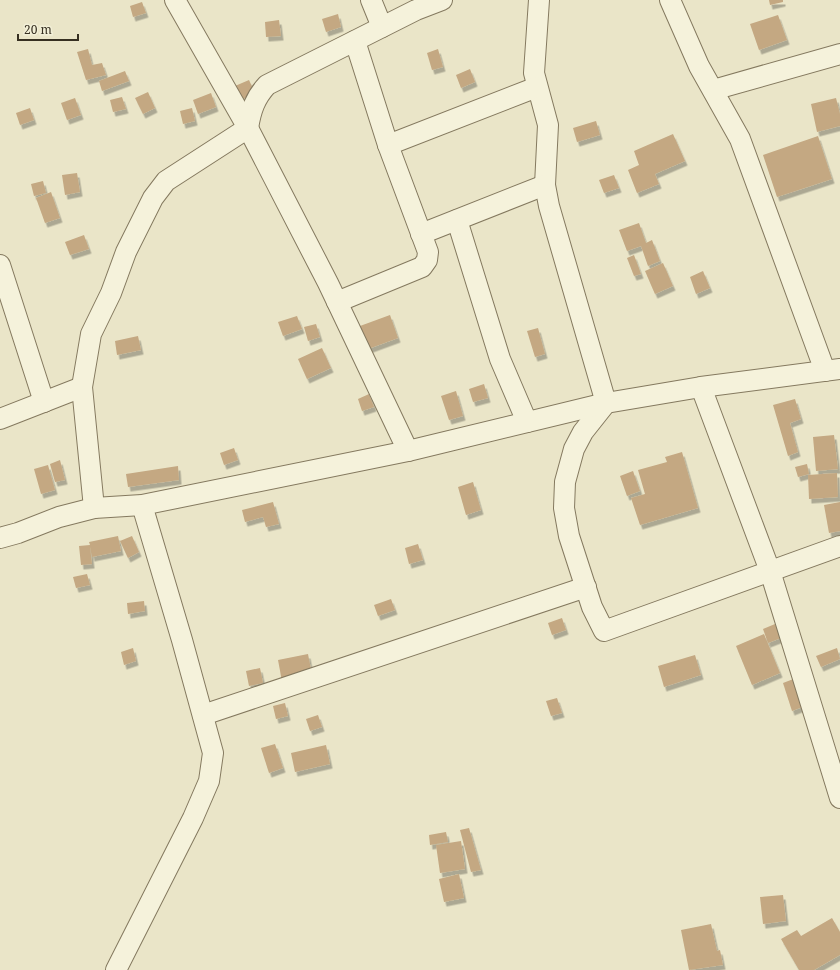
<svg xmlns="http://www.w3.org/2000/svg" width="840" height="970" viewBox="0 0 840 970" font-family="'Noto Serif',serif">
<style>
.building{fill:#c4a882;filter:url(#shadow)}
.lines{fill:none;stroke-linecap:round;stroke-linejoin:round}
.minor-casing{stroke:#84795f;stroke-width:22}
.minor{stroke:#f5f2db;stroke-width:20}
</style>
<defs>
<filter id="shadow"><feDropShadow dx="2.5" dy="4.5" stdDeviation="0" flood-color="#0004"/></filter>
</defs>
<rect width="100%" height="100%" fill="#eae5c8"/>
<g class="building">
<path d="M 769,0 L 783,0 L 783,2 L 770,5 Z"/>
<path d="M 142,2 L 146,13 L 133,17 L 130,6 Z"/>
<path d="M 338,14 L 341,27 L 326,32 L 322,19 Z"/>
<path d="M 778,15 L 787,40 L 759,50 L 750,24 Z"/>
<path d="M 279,20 L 281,36 L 266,37 L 265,22 Z"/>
<path d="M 88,49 L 92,65 L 102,63 L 106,75 L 86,80 L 77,52 Z"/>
<path d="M 438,49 L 443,67 L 432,70 L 427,53 Z"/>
<path d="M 470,69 L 475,82 L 461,88 L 456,75 Z"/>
<path d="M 125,71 L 129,81 L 102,91 L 99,81 Z"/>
<path d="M 249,80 L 255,93 L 241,100 L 235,86 Z"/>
<path d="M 148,92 L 155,108 L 143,114 L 135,98 Z"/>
<path d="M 211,93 L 216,107 L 198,114 L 193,100 Z"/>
<path d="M 122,97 L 126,109 L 113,112 L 110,100 Z"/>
<path d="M 75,98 L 81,115 L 67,120 L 61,103 Z"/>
<path d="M 836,98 L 840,114 L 840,126 L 817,132 L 811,104 Z"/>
<path d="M 30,108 L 34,120 L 20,125 L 16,113 Z"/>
<path d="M 192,108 L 195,121 L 183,124 L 180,111 Z"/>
<path d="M 596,121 L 600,135 L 577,142 L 573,128 Z"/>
<path d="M 673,134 L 685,161 L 655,174 L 659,184 L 637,193 L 628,170 L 639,165 L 634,151 Z"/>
<path d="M 818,136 L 832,179 L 777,197 L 763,155 Z"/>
<path d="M 77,173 L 80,192 L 65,195 L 62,175 Z"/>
<path d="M 614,175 L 619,188 L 604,193 L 599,180 Z"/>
<path d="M 43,181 L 46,193 L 34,196 L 31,184 Z"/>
<path d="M 51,192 L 60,218 L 45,223 L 36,198 Z"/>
<path d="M 639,223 L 646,243 L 652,240 L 660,261 L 648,266 L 641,246 L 627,251 L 619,230 Z"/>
<path d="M 84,235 L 89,249 L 70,255 L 65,242 Z"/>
<path d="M 634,255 L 641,274 L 634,276 L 627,258 Z"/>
<path d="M 663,263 L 673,286 L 655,294 L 645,271 Z"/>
<path d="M 703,271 L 710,288 L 696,294 L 690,277 Z"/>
<path d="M 390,315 L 398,338 L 368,349 L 360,326 Z"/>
<path d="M 297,316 L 302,329 L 283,336 L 278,322 Z"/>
<path d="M 316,324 L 320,337 L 308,341 L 304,327 Z"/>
<path d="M 538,328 L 545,354 L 535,357 L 527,331 Z"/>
<path d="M 138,336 L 141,350 L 117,355 L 115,341 Z"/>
<path d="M 322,348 L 331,368 L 307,379 L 298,359 Z"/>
<path d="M 484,384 L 488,398 L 473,402 L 469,389 Z"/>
<path d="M 456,391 L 463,416 L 449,420 L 441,396 Z"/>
<path d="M 369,394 L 374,407 L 362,411 L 358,399 Z"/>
<path d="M 795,399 L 801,419 L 790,423 L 798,452 L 788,456 L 773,405 Z"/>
<path d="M 834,435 L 838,469 L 816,471 L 813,437 Z"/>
<path d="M 234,448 L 238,460 L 224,465 L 220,453 Z"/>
<path d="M 682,452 L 698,508 L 640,525 L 631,498 L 645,494 L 638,470 L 667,462 L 665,457 Z"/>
<path d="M 60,460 L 65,480 L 55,482 L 50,464 Z"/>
<path d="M 807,464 L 809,474 L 798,477 L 795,467 Z"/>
<path d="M 48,465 L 55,490 L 41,494 L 34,469 Z"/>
<path d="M 178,466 L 179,480 L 128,487 L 126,474 Z"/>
<path d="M 633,471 L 640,491 L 627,496 L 620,476 Z"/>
<path d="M 837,473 L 838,497 L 809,499 L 808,475 Z"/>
<path d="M 473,482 L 481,510 L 466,515 L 458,487 Z"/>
<path d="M 273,502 L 279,524 L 266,527 L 263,517 L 245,522 L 242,510 Z"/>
<path d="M 840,502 L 840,531 L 829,533 L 824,505 Z"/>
<path d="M 118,536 L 121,551 L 92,557 L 90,547 L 92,564 L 81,565 L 79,546 L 90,545 L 89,542 Z"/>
<path d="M 132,536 L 139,552 L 128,558 L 120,541 Z"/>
<path d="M 418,544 L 423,560 L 409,564 L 405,548 Z"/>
<path d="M 87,574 L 90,585 L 76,588 L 73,577 Z"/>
<path d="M 391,599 L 395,610 L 378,616 L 374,605 Z"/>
<path d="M 144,601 L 145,611 L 128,614 L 127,603 Z"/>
<path d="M 562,618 L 566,630 L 552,635 L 548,623 Z"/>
<path d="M 775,624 L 781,638 L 768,643 L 763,629 Z"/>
<path d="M 764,634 L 780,673 L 752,685 L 736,646 Z"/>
<path d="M 133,648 L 136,661 L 124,665 L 121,652 Z"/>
<path d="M 837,648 L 840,659 L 821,667 L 816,656 Z"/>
<path d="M 308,654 L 313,680 L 283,687 L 278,660 Z"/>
<path d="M 695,655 L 701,675 L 664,687 L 658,666 Z"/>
<path d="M 260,668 L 263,683 L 249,686 L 246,671 Z"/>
<path d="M 796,678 L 805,706 L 792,711 L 783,683 Z"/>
<path d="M 557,698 L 562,713 L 551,716 L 546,701 Z"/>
<path d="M 285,703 L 288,716 L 276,719 L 273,706 Z"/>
<path d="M 318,715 L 322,727 L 310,731 L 306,719 Z"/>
<path d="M 275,744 L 283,768 L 269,773 L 261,748 Z"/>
<path d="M 326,745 L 330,764 L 295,772 L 291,753 Z"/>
<path d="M 469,828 L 481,870 L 471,872 L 460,830 Z"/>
<path d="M 446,832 L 448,842 L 430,845 L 429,835 Z"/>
<path d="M 461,841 L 465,869 L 440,873 L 436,845 Z"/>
<path d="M 459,874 L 464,898 L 444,902 L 439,879 Z"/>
<path d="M 783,895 L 786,921 L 763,924 L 760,897 Z"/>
<path d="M 832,918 L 840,932 L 840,955 L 814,970 L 799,970 L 781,939 L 797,930 L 801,936 Z"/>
<path d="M 711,924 L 717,951 L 720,950 L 723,965 L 689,970 L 681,930 Z"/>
</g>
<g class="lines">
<g class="minor-casing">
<g id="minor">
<path d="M 175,0 L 248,128 L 328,283 L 408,451"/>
<path d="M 371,0 L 382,27"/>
<path d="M 539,0 L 534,73 L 548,125 L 545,185 L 549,206 L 606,403 L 583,432 L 574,449 L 565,482 L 564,508 L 569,536 L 592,607 L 604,631 L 840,546"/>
<path d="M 670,0 L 699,66 L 740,139 L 825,371"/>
<path d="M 713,90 L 840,54"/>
<path d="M 388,145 L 537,87"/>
<path d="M 457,220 L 500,359 L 527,422"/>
<path d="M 421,234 L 545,185"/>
<path d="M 0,265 L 44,402"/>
<path d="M 337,302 L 422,267 L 427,260 L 428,252 L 388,145 L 355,41"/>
<path d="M 701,387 L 770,571 L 840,798"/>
<path d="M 0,419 L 82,387"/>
<path d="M 94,508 L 82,387 L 91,334 L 111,293 L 126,252 L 153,198 L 166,181 L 248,128 C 251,110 255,98 267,85 L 416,10 L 442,0"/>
<path d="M 0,538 L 18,533 L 59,517 L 94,508 L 142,505 L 408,451 L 606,403 L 701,387 L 840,369"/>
<path d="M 203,715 L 586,587"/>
<path d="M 116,970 L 193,818 L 209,781 L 213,753 L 182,640 L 142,505"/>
</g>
</g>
<use href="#minor" class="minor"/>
</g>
<path d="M18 34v6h60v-6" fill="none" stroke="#362f21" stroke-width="2"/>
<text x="24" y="34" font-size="12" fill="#362f21" stroke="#f2efd7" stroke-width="3" paint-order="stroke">20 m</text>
</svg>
